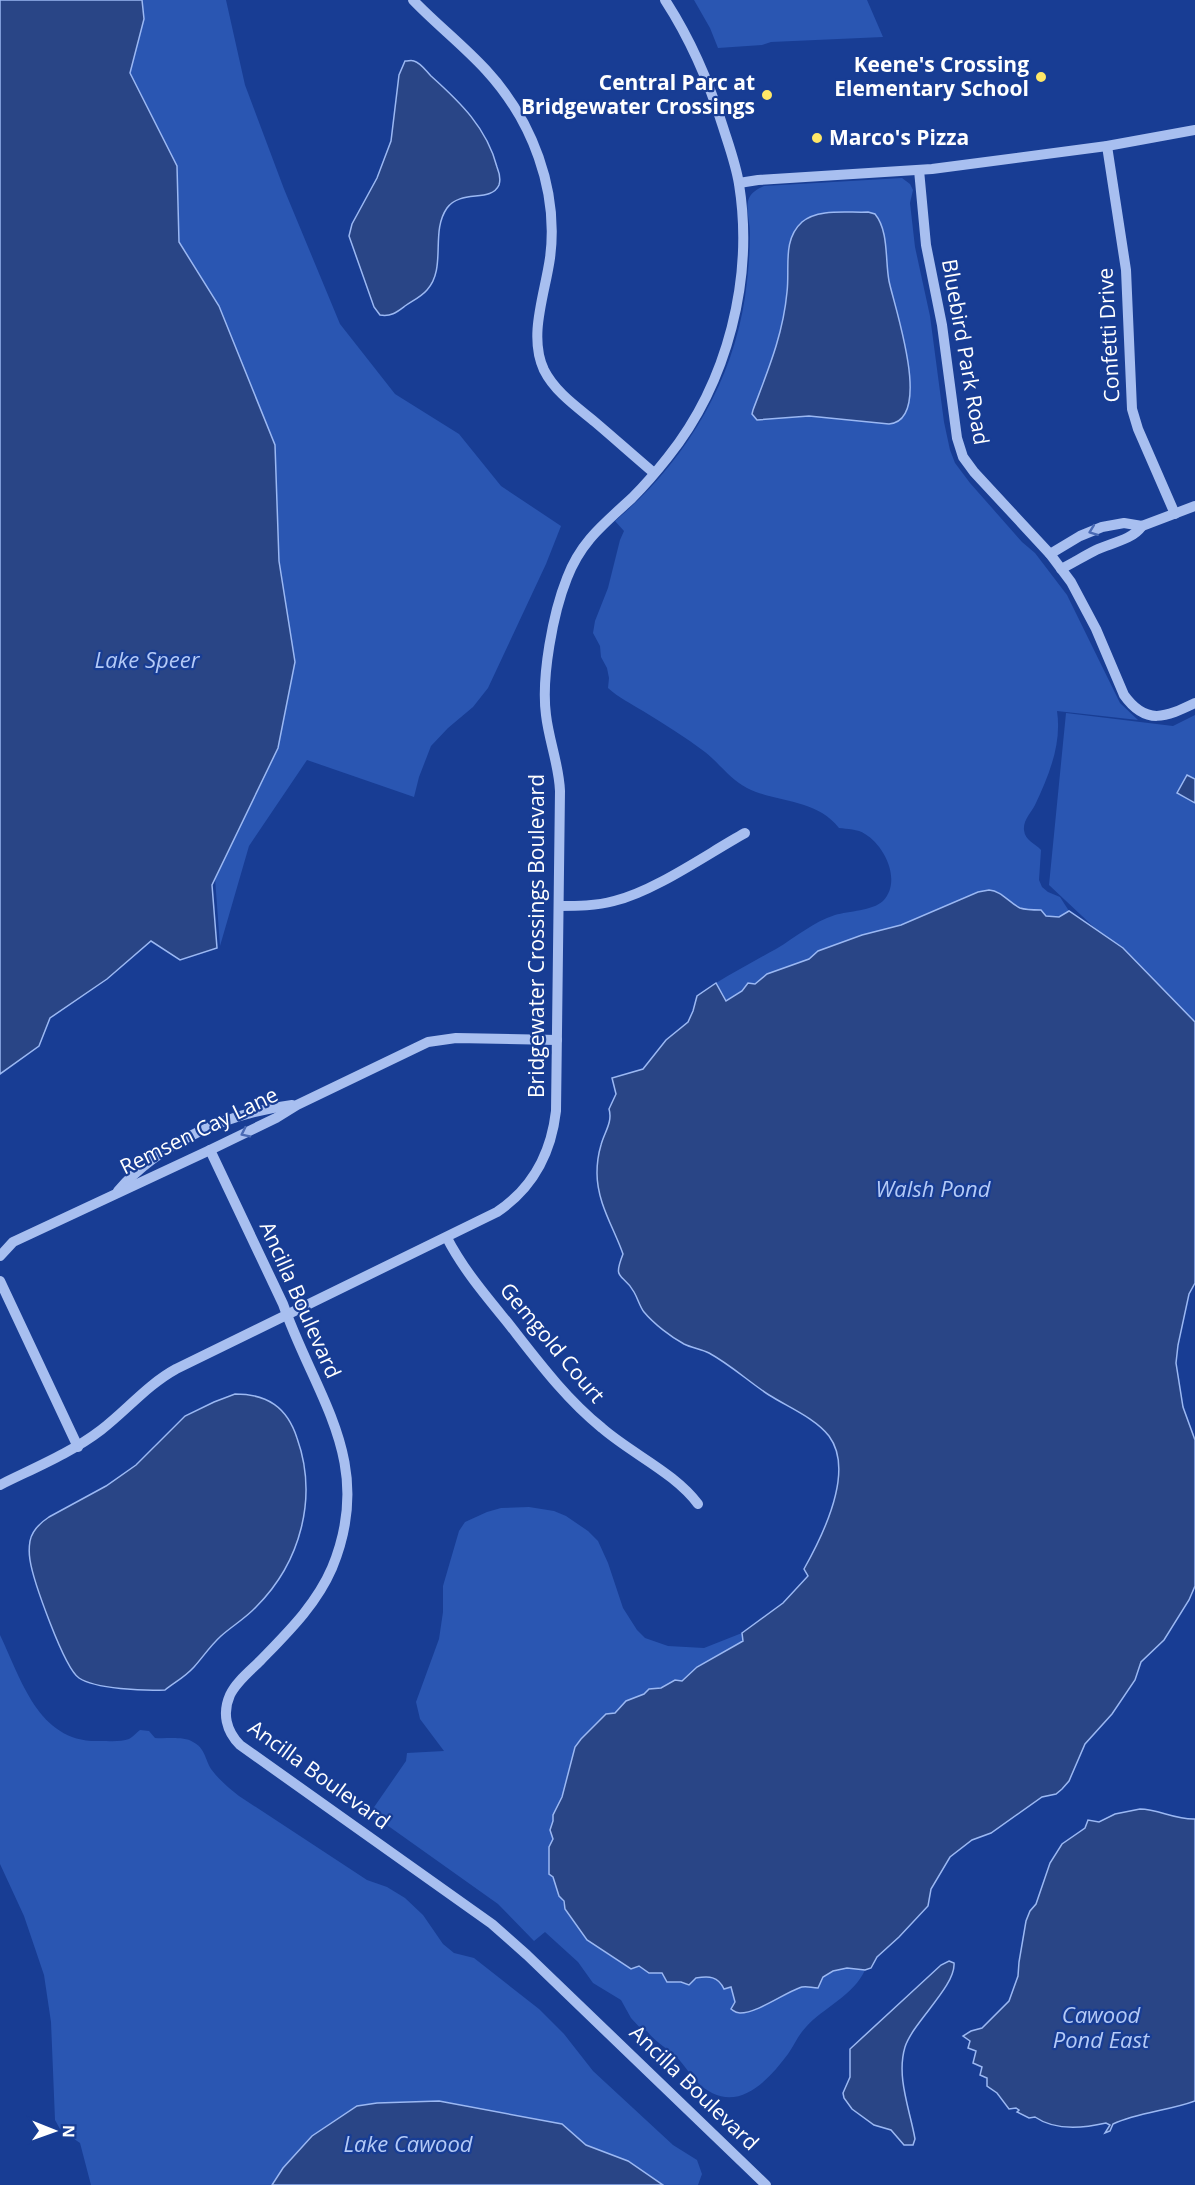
<svg xmlns="http://www.w3.org/2000/svg" width="1195" height="2185" viewBox="0 0 1195 2185" font-family="'Open Sans',sans-serif">
<style>
.green{fill:#2a56b2}
.water{fill:#294586;stroke:#9bb8f3;stroke-width:1.5}
.lines{fill:none;stroke-linecap:round;stroke-linejoin:round}
.minor{stroke:#a8bff0;stroke-width:10}
.oneway{stroke:#4a6ab4}
.poi-dot{fill:#ffe767;stroke:#183d94;stroke-width:2}
.labels{text-anchor:middle;stroke-width:4.5;stroke-linejoin:round;paint-order:stroke}
.poi-label{font-size:21px;font-weight:bold;fill:#fff;stroke:#183d94;text-anchor:end}
.street-label{font-size:21px;fill:#fff;stroke:#183d94}
.water-label{font-size:22px;font-style:italic;fill:#b4caf7;stroke:#183d94}
</style>
<rect width="100%" height="100%" fill="#183d94"/>
<g class="green">
<path d="M 142,0 L 226,0 L 245,85 L 284,189 L 340,324 L 395,394 L 459,434 L 501,486 L 561,526 L 546,564 L 488,688 L 473,707 L 448,728 L 431,746 L 419,777 L 414,797 L 307,760 L 249,846 L 220,946 L 214,864 L 295,662 L 279,561 L 219,306 L 179,242 L 177,166 L 130,73 L 144,19 Z"/>
<path d="M 694,0 L 867,0 L 883,37 L 771,42 L 762,45 L 718,48 L 710,28 Z"/>
<path d="M 902,178 L 910,184 L 913,190 L 910,203 L 915,247 L 930,316 L 944,422 L 950,450 L 955,463 L 970,483 L 1022,542 L 1035,553 L 1067,595 L 1120,703 L 1138,720 L 1057,711 C 1062,744 1049,775 1035,805 C 1031,813 1023,820 1024,830 C 1025,841 1035,843 1041,850 L 1039,880 L 1042,887 L 1048,892 L 1060,897 L 1069,911 L 1059,917 L 1046,916 L 1041,910 C 1035,910 1027,910 1021,908 C 1000,900 1006,886 978,892 L 901,925 L 862,935 L 818,951 L 809,959 L 767,974 L 755,984 L 748,983 L 742,991 L 726,1001 L 716,983 C 736,971 756,960 776,949 C 796,937 813,922 835,915 C 849,911 872,911 883,901 C 902,881 885,846 865,834 C 858,829 847,829 839,828 C 816,798 776,803 747,788 C 731,780 719,763 705,752 C 685,737 664,724 643,711 C 630,703 619,698 608,688 L 609,678 L 607,668 L 601,657 L 600,646 L 593,633 L 595,621 L 608,588 L 620,540 L 624,531 L 615,521 C 683,464 732,385 745,297 C 748,276 750,254 750,233 C 750,223 746,211 748,201 C 750,193 757,189 764,186 Z"/>
<path d="M 1066,713 L 1173,726 L 1195,715 L 1195,1022 L 1049,885 Z"/>
<path d="M 529,1507 L 554,1511 L 566,1516 L 588,1531 L 598,1541 L 608,1563 L 623,1608 L 637,1630 L 645,1638 L 668,1646 L 704,1648 L 742,1633 L 743,1641 L 697,1667 L 682,1682 L 675,1680 L 661,1688 L 649,1689 L 644,1694 L 626,1701 L 615,1713 L 606,1714 L 581,1739 L 575,1747 L 562,1797 L 553,1815 L 553,1821 L 550,1830 L 553,1839 L 549,1847 L 549,1874 C 559,1881 561,1901 567,1911 C 584,1941 603,1951 630,1968 L 639,1966 L 655,1973 L 662,1973 L 668,1982 C 674,1982 686,1984 692,1981 C 704,1976 717,1974 724,1989 L 731,1986 L 735,2002 L 732,2006 L 740,2013 L 788,1994 L 797,1988 L 805,1986 L 812,1988 L 821,1983 L 822,1977 C 836,1969 849,1966 865,1970 C 854,1995 823,2008 806,2027 C 798,2035 794,2046 788,2054 C 764,2086 732,2118 695,2080 C 690,2074 686,2068 681,2062 C 672,2050 655,2043 647,2031 L 642,2030 L 631,2018 L 621,2000 L 593,1983 L 578,1962 L 545,1932 L 534,1941 L 498,1904 L 370,1813 L 406,1761 L 407,1753 L 444,1751 L 420,1719 L 416,1702 L 439,1639 L 443,1612 L 443,1586 L 459,1531 L 465,1522 L 487,1512 L 501,1508 Z"/>
<path d="M 0,1635 C 22,1681 39,1744 101,1741 C 109,1741 122,1742 129,1739 C 133,1737 137,1732 140,1730 L 149,1731 L 155,1738 C 167,1739 183,1736 193,1742 C 205,1748 205,1759 211,1769 C 219,1780 229,1788 239,1796 L 367,1880 L 387,1887 L 405,1898 L 423,1915 L 443,1944 L 454,1953 L 474,1958 L 539,2009 L 564,2034 L 593,2071 L 673,2145 L 697,2160 L 702,2174 L 698,2185 L 663,2185 L 628,2161 L 586,2145 L 562,2124 L 439,2101 L 377,2103 L 357,2106 L 283,2168 L 272,2185 L 91,2185 L 80,2143 L 60,2129 L 55,2120 L 51,2022 L 44,1975 L 24,1916 L 0,1864 Z"/>
</g>
<g class="water">
<path d="M 0,0 L 142,0 L 144,19 L 130,73 L 177,166 L 179,242 L 219,306 L 275,445 L 279,561 L 295,662 L 278,748 L 212,885 L 217,948 L 180,960 L 151,941 L 107,979 L 50,1018 L 39,1046 L 0,1074 Z"/>
<path d="M 405,61 C 409,61 411,60 414,61 C 421,63 426,71 431,76 C 460,102 487,128 497,167 C 499,172 501,179 499,185 C 491,203 461,189 447,208 C 430,232 447,268 427,290 C 421,297 412,301 405,306 C 397,312 391,317 380,315 L 374,307 L 349,236 L 352,224 L 377,178 L 391,141 L 399,75 Z"/>
<path d="M 868,212 L 875,214 C 889,231 885,260 889,281 C 894,306 934,420 889,424 L 809,416 L 757,420 L 752,414 L 753,410 C 768,370 783,335 787,292 C 790,268 782,240 802,222 C 818,208 848,213 868,212 Z"/>
<path d="M 1187,775 L 1195,779 L 1195,803 L 1177,793 Z"/>
<path d="M 989,890 C 1002,891 1008,902 1020,908 C 1026,910 1034,910 1041,910 L 1046,916 L 1059,917 L 1069,911 L 1123,948 L 1195,1022 L 1195,1283 L 1189,1294 L 1178,1345 L 1176,1363 L 1183,1407 L 1195,1440 L 1195,1586 L 1189,1600 L 1164,1640 L 1141,1662 L 1135,1680 L 1112,1714 L 1085,1744 L 1069,1781 L 1062,1789 L 1056,1794 L 1042,1797 L 991,1833 L 972,1840 L 950,1857 L 931,1889 L 928,1906 L 899,1937 L 877,1957 L 871,1968 L 865,1970 L 847,1968 L 833,1971 L 823,1977 L 818,1988 C 811,1988 805,1985 799,1988 C 783,1994 757,2013 740,2013 C 735,2013 734,2011 731,2009 L 735,2002 L 731,1987 L 724,1989 C 718,1976 709,1976 696,1978 L 689,1985 L 681,1982 L 667,1982 L 662,1973 L 649,1973 L 639,1966 L 631,1969 L 587,1940 L 565,1909 L 564,1901 L 559,1896 L 553,1877 L 549,1874 L 549,1847 L 553,1839 L 550,1830 L 553,1821 L 553,1815 L 562,1797 L 575,1747 L 581,1739 L 606,1714 L 615,1713 L 626,1701 L 644,1694 L 649,1689 L 661,1688 L 675,1680 L 682,1681 L 697,1667 L 743,1641 L 742,1633 L 783,1603 L 808,1576 L 804,1569 C 822,1537 855,1471 829,1436 C 815,1418 788,1407 769,1395 C 749,1382 731,1365 709,1353 C 701,1349 692,1348 684,1344 C 671,1337 654,1324 644,1312 C 640,1307 638,1299 634,1292 C 623,1272 612,1282 623,1254 C 614,1228 597,1203 597,1173 C 597,1164 598,1155 601,1145 C 604,1133 613,1122 609,1109 L 616,1094 L 612,1078 L 643,1069 L 666,1040 L 688,1022 L 693,1011 L 697,996 L 716,983 L 726,1001 L 742,991 L 748,983 L 755,984 L 767,974 L 809,959 L 818,951 L 862,935 L 901,925 L 978,892 Z"/>
<path d="M 235,1394 C 267,1394 287,1407 297,1438 C 318,1497 301,1562 256,1607 C 246,1618 232,1626 221,1636 C 210,1646 203,1657 194,1667 C 185,1677 175,1682 165,1690 C 145,1691 95,1689 79,1678 C 64,1668 33,1580 30,1560 C 29,1554 29,1547 30,1541 C 32,1530 40,1523 49,1517 L 106,1486 L 136,1465 L 185,1416 L 214,1402 Z"/>
<path d="M 1140,1809 C 1158,1809 1176,1820 1195,1819 L 1195,2101 C 1168,2111 1139,2112 1113,2124 L 1110,2131 L 1105,2133 L 1110,2125 L 1106,2123 C 1084,2128 1055,2131 1035,2117 L 1029,2118 L 1017,2112 L 1019,2110 L 1016,2108 L 1009,2109 L 997,2093 L 987,2086 L 987,2078 L 980,2075 L 982,2067 L 973,2063 L 976,2051 L 968,2048 L 970,2041 L 963,2036 L 971,2031 L 982,2028 L 1009,2001 L 1018,1976 L 1019,1962 L 1026,1921 L 1030,1911 L 1036,1904 L 1050,1863 L 1062,1844 L 1085,1828 L 1088,1820 L 1099,1822 L 1115,1814 Z"/>
<path d="M 949,1961 L 954,1963 C 956,1986 913,2022 905,2047 C 896,2077 910,2110 915,2139 L 913,2145 L 904,2145 L 891,2130 L 874,2125 L 852,2109 L 844,2098 L 843,2093 L 850,2077 L 850,2049 L 941,1965 Z"/>
<path d="M 439,2101 L 562,2124 L 586,2145 L 628,2161 L 663,2185 L 272,2185 L 283,2168 L 312,2136 L 357,2106 L 377,2103 Z"/>
</g>
<g class="lines">
<g class="minor">
<path d="M 413,0 C 436,24 463,45 486,70 C 532,120 559,190 550,258 C 545,294 528,336 544,370 C 555,392 577,407 595,422 C 615,439 634,456 654,473"/>
<path d="M 1107,146 L 1126,270 L 1132,409 L 1138,429 L 1175,514"/>
<path d="M 919,170 L 926,245 L 942,325 L 957,438 L 963,457 L 974,472 L 1050,554 L 1071,582 L 1096,629 L 1124,695 C 1146,726 1166,717 1195,703"/>
<path d="M 739,183 L 758,180 L 932,169 L 1107,146 L 1195,130"/>
<path d="M 1050,554 L 1080,536 L 1102,527 L 1124,523 L 1142,526 L 1195,506"/>
<path d="M 1061,569 C 1073,563 1084,556 1096,550 C 1111,543 1132,540 1142,526"/>
<path d="M 559,906 C 577,906 596,906 614,901 C 655,891 707,854 745,833"/>
<path d="M 210,1150 L 283,1304 C 316,1398 376,1462 332,1568 C 316,1605 288,1632 260,1661 C 250,1671 236,1682 230,1695 C 222,1713 226,1731 240,1745 L 492,1924 L 527,1955 L 766,2185"/>
<path d="M 118,1191 C 160,1142 229,1113 292,1105"/>
<path d="M 447,1238 C 463,1269 486,1296 508,1323 C 537,1360 565,1398 602,1428 C 632,1454 675,1473 698,1504"/>
<path d="M 0,1256 L 13,1242 L 210,1150 L 276,1118 L 297,1105 L 428,1042 L 456,1038 L 557,1040"/>
<path d="M 0,1281 L 78,1447"/>
<path d="M 0,1485 C 34,1468 71,1453 101,1430 C 127,1410 147,1385 176,1369 L 497,1212 C 533,1188 551,1154 556,1111 L 560,791 C 559,765 549,741 546,715 C 541,677 553,613 567,578 C 581,541 604,524 632,498 C 645,485 657,471 668,457 C 728,382 754,278 739,184 C 736,165 729,146 723,127 C 709,82 691,40 665,0"/>
</g>
</g>
<defs><path id="oneway-chevron" d="M-2-3.5L2.5 0L-2 3.5" fill="none" stroke-width="1.6" stroke-linecap="round" stroke-linejoin="round" transform="scale(1.5)"/></defs>
<g class="oneway">
<use href="#oneway-chevron" transform="translate(1093 531) rotate(159)"/>
<use href="#oneway-chevron" transform="translate(245 1133) rotate(154)"/>
</g>
<g class="poi-dot">
<circle cx="1041" cy="77" r="6"/>
<circle cx="767" cy="95" r="6"/>
<circle cx="817" cy="138" r="6"/>
</g>
<g class="labels">
<g class="poi-label">
<text x="1029" y="72">Keene's Crossing<tspan x="1029" dy="24">Elementary School</tspan></text>
<text x="755" y="90">Central Parc at<tspan x="755" dy="24">Bridgewater Crossings</tspan></text>
<text x="829" y="145" text-anchor="start">Marco's Pizza</text>
</g>
<g class="street-label">
<text transform="translate(1109 335) rotate(-93)" y="7">Confetti Drive</text>
<text transform="translate(965 352) rotate(80)" y="7">Bluebird Park Road</text>
<text transform="translate(537 936) rotate(-90)" y="7">Bridgewater Crossings Boulevard</text>
<text transform="translate(199 1131) rotate(-26)" y="7">Remsen Cay Lane</text>
<text transform="translate(300 1300) rotate(66)" y="7">Ancilla Boulevard</text>
<text transform="translate(552 1343) rotate(50)" y="7">Gemgold Court</text>
<text transform="translate(319 1775) rotate(36)" y="7">Ancilla Boulevard</text>
<text transform="translate(694 2088) rotate(44)" y="7">Ancilla Boulevard</text>
</g>
<g class="water-label">
<text x="147" y="668">Lake Speer</text>
<text x="933" y="1197">Walsh Pond</text>
<text x="1101" y="2023">Cawood<tspan x="1101" dy="25">Pond East</tspan></text>
<text x="408" y="2152">Lake Cawood</text>
</g>
</g>
<g transform="translate(54 2131) rotate(91)" stroke="#183d94" stroke-width="4.5" paint-order="stroke">
<path d="M0-4.5L10 22L0 15L-10 22Z" fill="#ffffff"/>
<text y="-9" font-size="16" font-weight="bold" text-anchor="middle" fill="#ffffff">N</text>
</g>
</svg>
